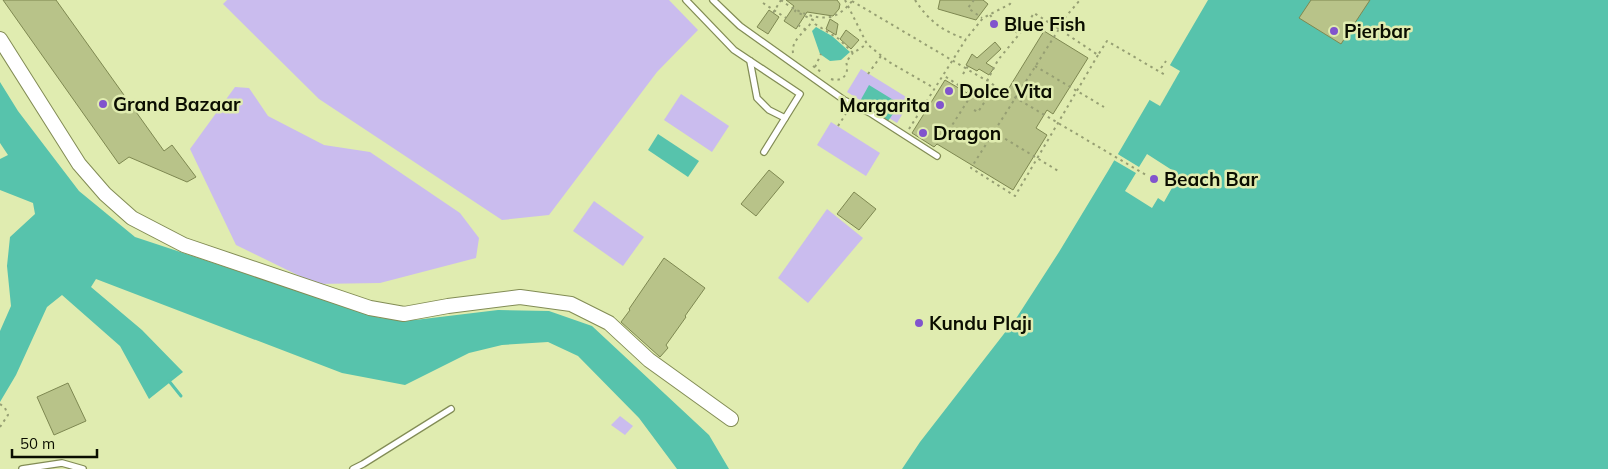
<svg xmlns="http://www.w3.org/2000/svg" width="1608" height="469" viewBox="0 0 1608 469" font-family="Mulish,sans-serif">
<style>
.green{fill:#cabcee}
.water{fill:#57c3ac}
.pier{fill:#e0ecb0}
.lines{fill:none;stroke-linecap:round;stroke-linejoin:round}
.stream{stroke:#57c3ac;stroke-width:3}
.building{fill:#b8c389;stroke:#7e8851}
.service-casing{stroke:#828c55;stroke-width:8}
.tertiary-casing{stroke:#828c55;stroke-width:16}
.path{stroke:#969f73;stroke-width:2;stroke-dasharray:2.5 4;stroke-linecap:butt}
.service{stroke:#fff;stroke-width:5.5}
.tertiary{stroke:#fff;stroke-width:14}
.poi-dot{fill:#8154cd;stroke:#e0ecb0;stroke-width:2}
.labels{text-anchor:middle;stroke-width:5;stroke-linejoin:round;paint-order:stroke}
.poi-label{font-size:19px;font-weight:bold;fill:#0a0d00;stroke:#e0ecb0;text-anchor:start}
</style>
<rect width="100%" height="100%" fill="#e0ecb0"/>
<g class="green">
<path d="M 227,0 L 669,0 L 698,30 L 657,72 L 549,215 L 502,220 L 319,99 L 223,4 Z"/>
<path d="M 861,69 L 911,100 L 897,123 L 847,92 Z"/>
<path d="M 235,87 L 249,88 L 268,116 L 324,145 L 370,152 L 460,213 L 479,238 L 476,258 L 380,283 L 316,284 L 236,245 L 190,149 Z"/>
<path d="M 681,94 L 729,126 L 712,152 L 664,120 Z"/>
<path d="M 831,122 L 880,153 L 866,176 L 817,145 Z"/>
<path d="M 594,201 L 644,237 L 623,266 L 573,231 Z"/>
<path d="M 827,209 L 863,238 L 808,303 L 778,278 Z"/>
<path d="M 620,416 L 633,426 L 625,435 L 611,425 Z"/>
</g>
<g class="water">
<path d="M 1208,0 L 1608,0 L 1608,469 L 902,469 L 920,442 L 1017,317 L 1059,252 L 1108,171 Z"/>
<path d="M 816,27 L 832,36 L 850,52 L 841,60 L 830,61 L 820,54 L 812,31 Z"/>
<path d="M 0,82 L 18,111 L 79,191 L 135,237 L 380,318 L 415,320 L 498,310 L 549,311 L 592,326 L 709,435 L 729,469 L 677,469 L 639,418 L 578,356 L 548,342 L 502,345 L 469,353 L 405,385 L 342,373 L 96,279 L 91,287 L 142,330 L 183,372 L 149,399 L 120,346 L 62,295 L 47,307 L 16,375 L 0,402 L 0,331 L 11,306 L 7,266 L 10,237 L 35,214 L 33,203 L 0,190 L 0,159 L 8,155 L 0,143 Z"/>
<path d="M 869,85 L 900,104 L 888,121 L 859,103 Z"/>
<path d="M 658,134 L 699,161 L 688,177 L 648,150 Z"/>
</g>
<g class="pier">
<path d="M 1168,64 L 1180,71 L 1160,106 L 1148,99 Z"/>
<path d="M 1116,153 L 1139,167 L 1147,154 L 1175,172 L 1173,176 L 1177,179 L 1164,202 L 1158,198 L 1152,208 L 1125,191 L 1136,173 L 1112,159 Z"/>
</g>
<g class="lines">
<path class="stream" d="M 169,381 L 181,396"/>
</g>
<g class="building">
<path d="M 3,0 L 56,0 L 164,151 L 172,145 L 196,177 L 187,182 L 129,157 L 119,164 Z"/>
<path d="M 786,0 L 837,0 L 840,4 L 839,9 L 833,16 L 807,12 L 796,29 L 784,21 L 794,6 Z"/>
<path d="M 940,0 L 983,0 L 988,4 L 976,20 L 938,9 Z"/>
<path d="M 1311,0 L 1370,0 L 1341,44 L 1299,18 Z"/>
<path d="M 769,10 L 779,17 L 768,34 L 757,27 Z"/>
<path d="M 830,19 L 838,24 L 836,35 L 826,29 Z"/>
<path d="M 1017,20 L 1023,28 L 1016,33 L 1010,26 Z"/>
<path d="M 846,30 L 859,40 L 851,49 L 840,39 Z"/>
<path d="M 1044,31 L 1088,58 L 1053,114 L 1047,110 L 1036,128 L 1047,135 L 1013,190 L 937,144 L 934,147 L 912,133 L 945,80 L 979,100 L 989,86 L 1004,96 Z"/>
<path d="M 995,42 L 1001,49 L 986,63 L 994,68 L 989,75 L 979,69 L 977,71 L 966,65 L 972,54 L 977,58 Z"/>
<path d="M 769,170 L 784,182 L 756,216 L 741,204 Z"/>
<path d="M 854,192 L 876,209 L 859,230 L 837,214 Z"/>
<path d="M 664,258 L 705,288 L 685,316 L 686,317 L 666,345 L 668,348 L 660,357 L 621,322 L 630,310 L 629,309 Z"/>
<path d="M 68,383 L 86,421 L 54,435 L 37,397 Z"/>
</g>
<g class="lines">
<g class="service-casing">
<g id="service">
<path d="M 686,0 L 734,50 L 800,94 L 764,152"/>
<path d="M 713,0 L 740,26 L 844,100 L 870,113 L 937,156"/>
<path d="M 750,61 L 757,98 L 769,110 L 785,118"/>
<path d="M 22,469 L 62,463 L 83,469"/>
<path d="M 353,469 L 363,464 L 451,409"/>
</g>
</g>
<g class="tertiary-casing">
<path id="tertiary" d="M 0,39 L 79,164 L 105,194 L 132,218 L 184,245 L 370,308 L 404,314 L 448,306 L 520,297 L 571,304 L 609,323 L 649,360 L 731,419"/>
</g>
<g class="path">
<path d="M 781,0 C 793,10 814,20 830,17 C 840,15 847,7 853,0"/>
<path d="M 845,0 L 867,44 L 889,62 L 934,88"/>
<path d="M 915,0 C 929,21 942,31 966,39"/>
<path d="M 974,0 L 968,8 L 982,18"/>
<path d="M 852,1 L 1146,175"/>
<path d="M 763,3 L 786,18"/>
<path d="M 796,10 L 795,11 L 813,20 L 815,24 L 839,39 L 853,53 L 867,44"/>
<path d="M 773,13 L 781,0"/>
<path d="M 990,15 L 994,20"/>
<path d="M 798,25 L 806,30"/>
<path d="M 1056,28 L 1080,0"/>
<path d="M 793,53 C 791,39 806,32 813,20"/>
<path d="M 1098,55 L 1015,196 L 971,168 L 1059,29 L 1098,55 L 1107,41 L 1167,76"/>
<path d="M 813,66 L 821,72"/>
<path d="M 1035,66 L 1104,107"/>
<path d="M 815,67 L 821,54"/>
<path d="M 1161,68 L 1166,61"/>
<path d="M 868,74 L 881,56"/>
<path d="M 963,74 L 970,63"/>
<path d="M 831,79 C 843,83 850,73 846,62 L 853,53"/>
<path d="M 987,81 L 998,60 L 1026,26 L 1034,13 L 1059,29"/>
<path d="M 974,110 L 978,112 L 995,86"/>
<path d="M 838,126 L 847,112"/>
<path d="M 909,129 L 966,39 L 983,18 L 1010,4 L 1013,0"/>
<path d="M 994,132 L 1060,172"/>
<path d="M 942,141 L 972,94 L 943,75"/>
<path d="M 0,404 L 5,408 L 8,415 L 0,427"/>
</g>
<use href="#service" class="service"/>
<use href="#tertiary" class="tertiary"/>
</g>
<g class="poi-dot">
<circle cx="994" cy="24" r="5"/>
<circle cx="1334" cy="31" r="5"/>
<circle cx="949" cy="91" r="5"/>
<circle cx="103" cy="104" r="5"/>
<circle cx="940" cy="105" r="5"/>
<circle cx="923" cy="133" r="5"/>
<circle cx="1154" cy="179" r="5"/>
<circle cx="919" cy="323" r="5"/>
</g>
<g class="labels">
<g class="poi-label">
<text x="1004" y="31">Blue Fish</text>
<text x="1344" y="38">Pierbar</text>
<text x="959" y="98">Dolce Vita</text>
<text x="113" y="111">Grand Bazaar</text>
<text x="930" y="112" text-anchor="end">Margarita</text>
<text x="933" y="140">Dragon</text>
<text x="1164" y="186">Beach Bar</text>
<text x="929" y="330">Kundu Plajı</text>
</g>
</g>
<path d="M12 449v8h85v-8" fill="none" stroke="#0a0d00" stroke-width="2.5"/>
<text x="20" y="449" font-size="15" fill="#0a0d00" stroke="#e0ecb0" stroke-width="4" paint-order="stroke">50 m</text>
</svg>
